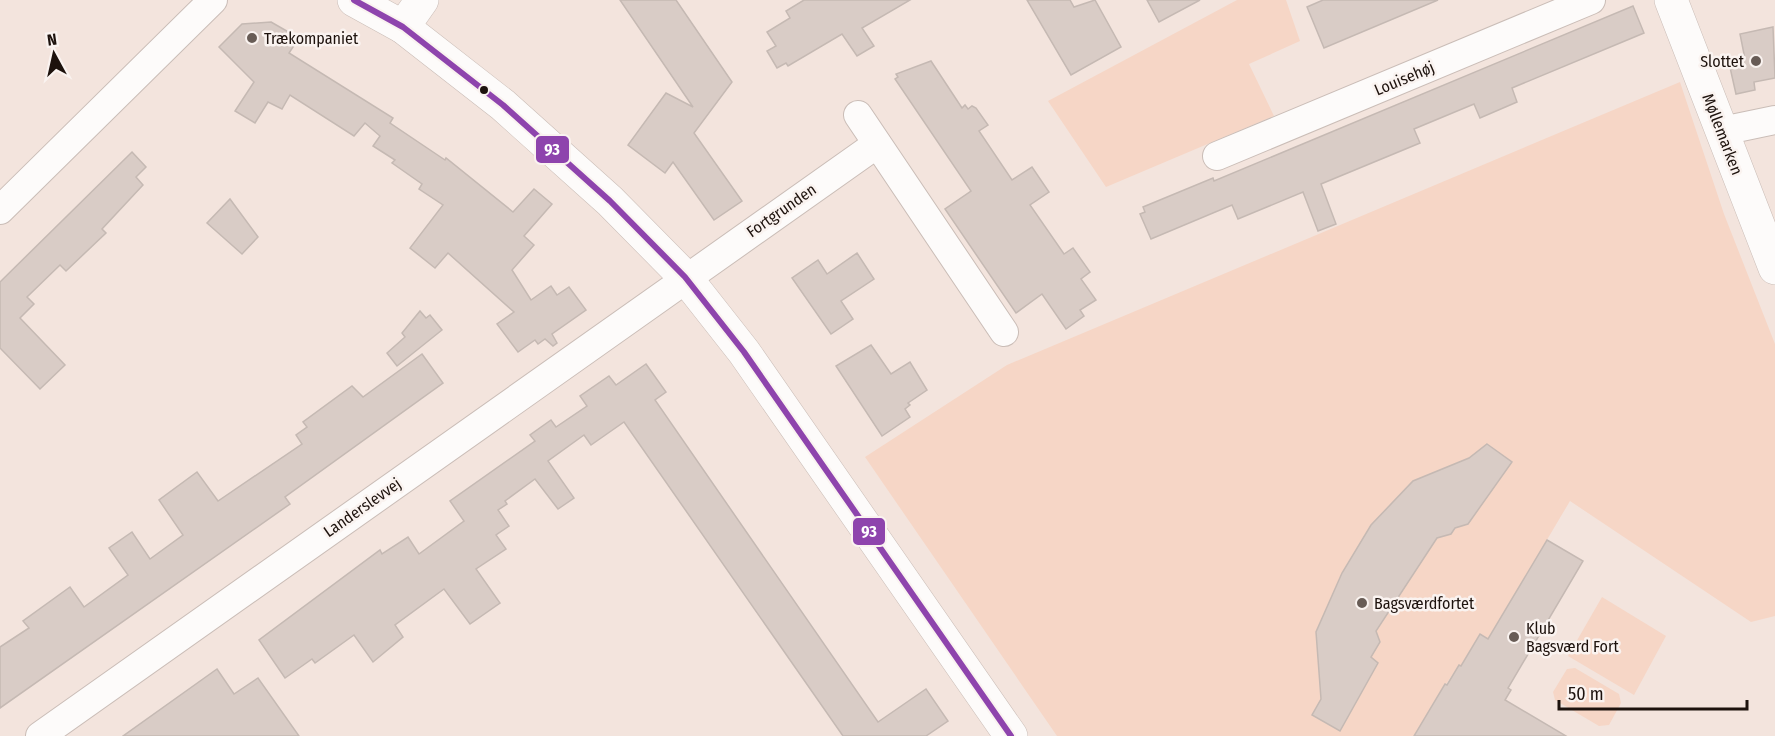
<svg xmlns="http://www.w3.org/2000/svg" width="1775" height="736" viewBox="0 0 1775 736" font-family="'Fira Sans Condensed',sans-serif">
<style>
.green{fill:#f6d6c6}
.building{fill:#d9ccc6;stroke:#c5b9b3;stroke-width:1.5}
.lines{fill:none;stroke-linecap:round;stroke-linejoin:round}
.street-casing{stroke:#cabdb7;stroke-width:30}
.secondary-casing{stroke:#cabdb7;stroke-width:34}
.street{stroke:#fdfbfa;stroke-width:28}
.secondary{stroke:#fdfbfa;stroke-width:33}
.bus-1-casing{stroke:#faf3f0;stroke-width:10}
.bus-1{stroke:#8e44ad;stroke-width:6}
.poi-dot{fill:#685c56;stroke:#faf3f0;stroke-width:2}
.bus-dot{fill:#1d120d;stroke:#faf3f0;stroke-width:2}
.labels{text-anchor:middle;stroke-width:5;stroke-linejoin:round;paint-order:stroke}
.poi-label{font-size:16px;fill:#1d120d;stroke:#faf3f0;text-anchor:start}
.street-label{font-size:16px;fill:#1d120d;stroke:#faf3f0}
.line-badge{stroke:#faf3f0;stroke-width:2}
.badge-label{font-size:16px;text-anchor:middle;font-weight:bold;fill:#fff}
</style>
<rect width="100%" height="100%" fill="#f3e4dd"/>
<g class="green">
<path d="M 1237,0 L 1286,0 L 1300,41 L 1249,64 L 1274,116 L 1106,187 L 1048,101 Z"/>
<path d="M 1680,82 L 1724,214 L 1775,344 L 1775,616 L 1751,622 L 1570,501 L 1488,639 L 1479,635 L 1465,659 L 1464,668 L 1459,665 L 1432,705 L 1420,736 L 1057,736 L 865,457 L 1007,365 Z"/>
<path d="M 1602,597 L 1666,636 L 1634,695 L 1568,656 Z"/>
<path d="M 1575,668 L 1619,694 L 1621,703 L 1609,725 L 1599,726 L 1555,700 L 1553,692 L 1567,669 Z"/>
</g>
<g class="building">
<path d="M 620,0 L 676,0 L 732,82 L 694,133 L 742,201 L 714,220 L 673,162 L 665,173 L 628,145 L 666,93 L 693,107 Z"/>
<path d="M 804,0 L 910,0 L 862,28 L 874,46 L 857,56 L 842,34 L 788,66 L 786,63 L 777,68 L 767,51 L 776,46 L 767,32 L 790,18 L 786,11 Z"/>
<path d="M 1027,0 L 1070,0 L 1074,7 L 1095,0 L 1121,47 L 1071,75 Z"/>
<path d="M 1147,0 L 1200,0 L 1159,22 Z"/>
<path d="M 1323,0 L 1438,0 L 1324,48 L 1307,7 Z"/>
<path d="M 1633,6 L 1644,33 L 1512,88 L 1517,102 L 1480,118 L 1474,104 L 1414,129 L 1420,143 L 1321,184 L 1336,224 L 1318,231 L 1303,192 L 1238,219 L 1232,205 L 1151,239 L 1140,214 L 1145,212 L 1143,207 L 1213,178 L 1214,181 Z"/>
<path d="M 271,22 L 299,38 L 289,53 L 393,118 L 390,123 L 445,160 L 446,158 L 513,212 L 534,189 L 552,204 L 524,236 L 534,245 L 512,270 L 531,300 L 551,286 L 557,295 L 569,287 L 586,310 L 552,334 L 557,343 L 553,346 L 545,339 L 538,344 L 535,340 L 518,352 L 497,324 L 514,312 L 448,253 L 435,268 L 410,248 L 443,205 L 419,189 L 422,184 L 392,163 L 395,160 L 373,146 L 380,136 L 365,123 L 354,136 L 290,95 L 282,109 L 268,102 L 255,123 L 235,111 L 254,82 L 219,47 L 242,24 Z"/>
<path d="M 1773,27 L 1775,78 L 1754,82 L 1755,90 L 1736,94 L 1729,63 L 1745,59 L 1740,34 Z"/>
<path d="M 931,61 L 962,108 L 965,105 L 968,109 L 972,106 L 976,108 L 988,125 L 979,131 L 1012,180 L 1032,167 L 1049,192 L 1030,205 L 1064,254 L 1073,248 L 1090,272 L 1081,279 L 1096,300 L 1080,310 L 1084,316 L 1066,329 L 1042,294 L 1016,313 L 945,209 L 971,191 L 895,79 L 898,77 L 896,74 Z"/>
<path d="M 132,152 L 146,167 L 136,177 L 143,185 L 102,229 L 106,233 L 66,271 L 60,265 L 27,297 L 34,304 L 20,318 L 65,365 L 40,389 L 0,348 L 0,282 Z"/>
<path d="M 230,199 L 258,237 L 242,254 L 207,223 Z"/>
<path d="M 857,253 L 874,279 L 841,301 L 853,319 L 831,334 L 792,278 L 818,260 L 827,274 Z"/>
<path d="M 420,311 L 426,318 L 430,315 L 442,330 L 397,366 L 387,353 L 405,337 L 402,333 Z"/>
<path d="M 871,345 L 891,374 L 910,362 L 927,390 L 908,403 L 910,405 L 905,409 L 910,417 L 882,436 L 836,366 Z"/>
<path d="M 422,354 L 443,383 L 285,497 L 290,504 L 0,708 L 0,647 L 29,628 L 23,621 L 70,587 L 84,607 L 128,575 L 109,548 L 132,532 L 150,559 L 183,535 L 159,500 L 197,472 L 218,501 L 302,444 L 296,435 L 307,427 L 303,422 L 352,386 L 363,397 Z"/>
<path d="M 646,364 L 666,392 L 655,400 L 878,722 L 926,689 L 948,721 L 926,736 L 843,736 L 624,422 L 591,445 L 584,435 L 548,461 L 574,498 L 558,509 L 535,479 L 505,501 L 507,504 L 498,510 L 509,526 L 496,535 L 506,549 L 476,569 L 500,603 L 470,624 L 444,589 L 395,625 L 403,637 L 373,662 L 354,635 L 315,663 L 312,659 L 285,678 L 259,640 L 380,550 L 382,554 L 408,537 L 419,554 L 464,521 L 450,501 L 535,441 L 530,435 L 551,420 L 556,427 L 587,406 L 580,396 L 609,376 L 616,385 Z"/>
<path d="M 1487,444 L 1512,462 L 1468,524 L 1455,528 L 1451,534 L 1437,538 L 1376,631 L 1380,642 L 1371,657 L 1378,663 L 1340,731 L 1312,715 L 1321,699 L 1316,632 L 1342,573 L 1371,525 L 1413,481 L 1469,458 Z"/>
<path d="M 1547,540 L 1583,561 L 1508,688 L 1511,690 L 1505,700 L 1566,736 L 1414,736 L 1445,684 L 1447,685 L 1459,665 L 1461,666 L 1480,634 L 1488,639 Z"/>
<path d="M 217,669 L 234,694 L 258,678 L 299,736 L 123,736 Z"/>
</g>
<g class="lines">
<g class="street-casing">
<g id="street">
<path d="M 858,115 L 1004,332"/>
<path d="M 1722,131 L 1775,120"/>
<path d="M 1217,156 L 1591,0"/>
<path d="M 0,210 L 213,0"/>
<path d="M 40,736 L 877,144"/>
</g>
</g>
<g class="secondary-casing">
<g id="secondary">
<path d="M 354,0 L 403,27 L 503,105 L 610,201 L 685,277 L 744,352 L 1011,736"/>
<path d="M 1671,0 L 1775,268"/>
<path d="M 403,27 L 422,0"/>
</g>
</g>
<use href="#street" class="street"/>
<use href="#secondary" class="secondary"/>
<g class="bus-1-casing">
<path id="bus-1" d="M 354,0 L 403,27 L 503,105 L 610,201 L 685,277 L 744,352 L 1011,736"/>
</g>
<use href="#bus-1" class="bus-1"/>
</g>
<g class="poi-dot">
<circle cx="252" cy="38" r="6"/>
<circle cx="1756" cy="61" r="6"/>
<circle cx="1362" cy="603" r="6"/>
<circle cx="1514" cy="637" r="6"/>
</g>
<circle class="bus-dot" cx="484" cy="90" r="5"/>
<g class="labels">
<g class="poi-label">
<text x="264" y="44">Trækompaniet</text>
<text x="1744" y="67" text-anchor="end">Slottet</text>
<text x="1374" y="609">Bagsværdfortet</text>
<text x="1526" y="634">Klub<tspan x="1526" dy="18">Bagsværd Fort</tspan></text>
</g>
<g class="street-label">
<text transform="translate(1404 78) rotate(-23)" y="6">Louisehøj</text>
<text transform="translate(1723 134) rotate(69)" y="6">Møllemarken</text>
<text transform="translate(781 210) rotate(-35)" y="6">Fortgrunden</text>
<text transform="translate(362 507) rotate(-35)" y="6">Landerslevvej</text>
</g>
</g>
<g class="line-badge">
<rect x="535" y="135" width="35" height="29" rx="6" fill="#8e44ad"/>
<rect x="852" y="517" width="34" height="29" rx="6" fill="#8e44ad"/>
</g>
<g class="badge-label">
<text x="552" y="155">93</text>
<text x="869" y="537">93</text>
</g>
<g transform="translate(54 54) rotate(352)" stroke="#faf3f0" stroke-width="4.5" paint-order="stroke">
<path d="M0-4.5L10 22L0 15L-10 22Z" fill="#1d120d"/>
<text y="-9" font-size="16" font-weight="bold" text-anchor="middle" fill="#1d120d">N</text>
</g>
<path d="M1559 700v9h188v-9" fill="none" stroke="#1d120d" stroke-width="3"/>
<text x="1568" y="700" font-size="18" fill="#1d120d" stroke="#faf3f0" stroke-width="4.5" paint-order="stroke">50 m</text>
</svg>
